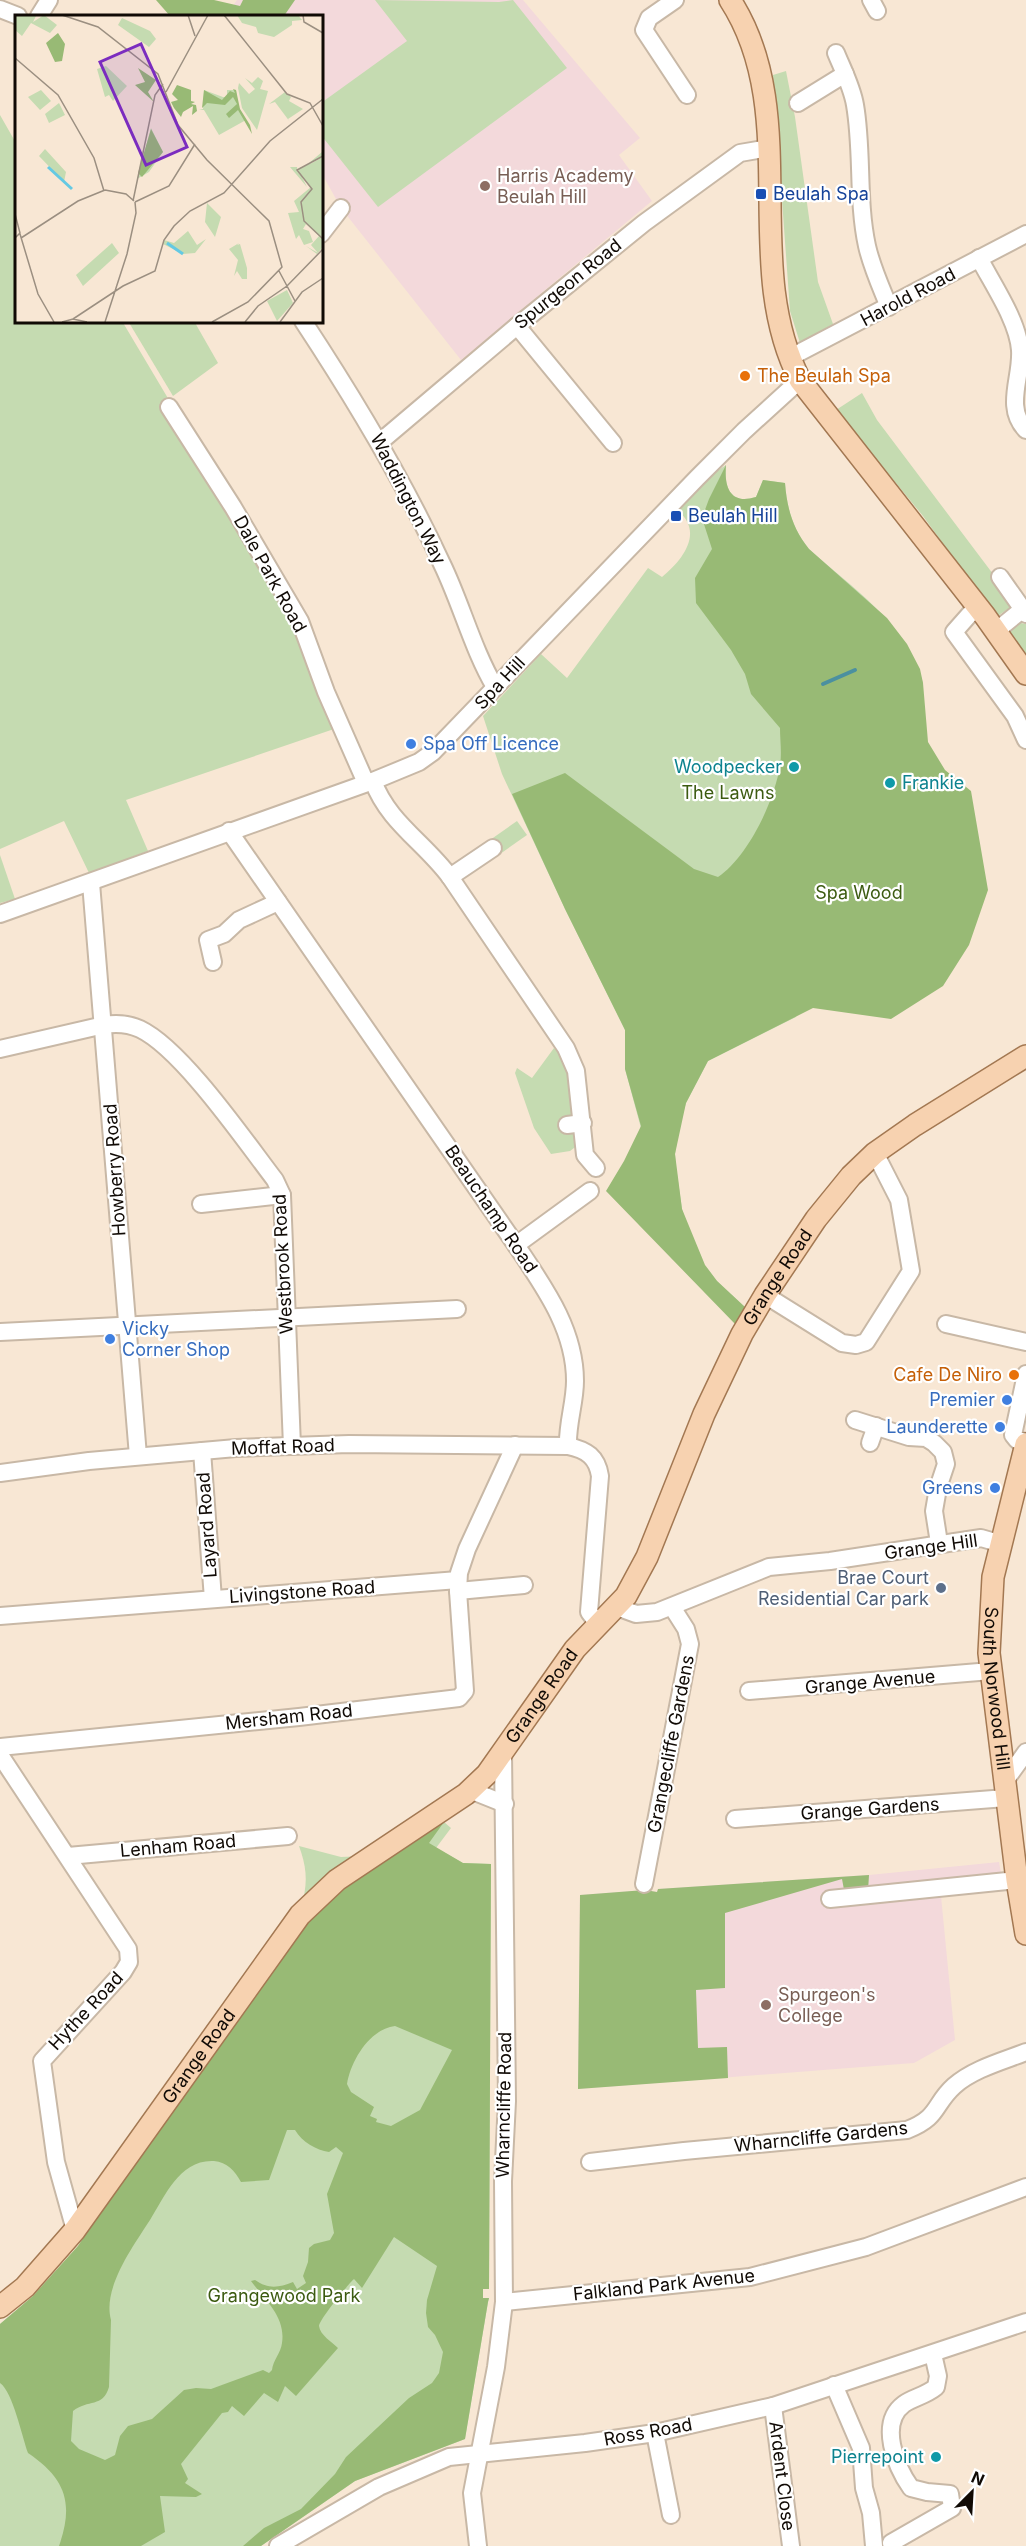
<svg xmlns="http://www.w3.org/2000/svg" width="1026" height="2546" viewBox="0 0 1026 2546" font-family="Inter,sans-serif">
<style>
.education{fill:#f3d9db}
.green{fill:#c5dbb1}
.forest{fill:#98ba75;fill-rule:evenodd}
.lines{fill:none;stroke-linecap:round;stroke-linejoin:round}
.stream{stroke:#4b90a0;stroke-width:4}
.minor-casing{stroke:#c8b8a6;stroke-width:20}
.major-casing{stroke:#a37852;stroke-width:24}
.minor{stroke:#fff;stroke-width:16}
.major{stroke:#f7d2b0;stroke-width:21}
.education-dot{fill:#8d6e63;stroke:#fff;stroke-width:2}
.transit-dot{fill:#1a4fb4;stroke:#fff;stroke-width:2}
.food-dot{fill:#e8710a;stroke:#fff;stroke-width:2}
.shop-dot{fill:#3f7fe0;stroke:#fff;stroke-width:2}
.culture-dot{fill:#0f9aa8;stroke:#fff;stroke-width:2}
.service-dot{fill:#5c6f8a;stroke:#fff;stroke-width:2}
.labels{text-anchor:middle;stroke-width:4.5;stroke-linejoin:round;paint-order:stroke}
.education-label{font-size:18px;fill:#785e54;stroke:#fff;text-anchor:start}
.transit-label{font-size:18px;fill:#164399;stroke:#fff;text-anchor:start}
.street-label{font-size:18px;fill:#100a05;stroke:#fff}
.food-label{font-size:18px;fill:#c56008;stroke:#fff;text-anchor:start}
.shop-label{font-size:18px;fill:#366cbe;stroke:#fff;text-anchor:end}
.culture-label{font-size:18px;fill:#0d838f;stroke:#fff;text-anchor:end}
.park-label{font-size:18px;fill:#3c5b11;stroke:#fff}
.service-label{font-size:18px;fill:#4e5e75;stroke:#fff;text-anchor:end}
.inset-river{fill:none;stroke:#64c9e3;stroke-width:3}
.inset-road{fill:none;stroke:#9b8f81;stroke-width:1.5}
.view{fill:#7b2cbf;fill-opacity:0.15;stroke:#7b2cbf;stroke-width:3}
.inset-edge{fill:none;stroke:#100a05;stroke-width:3}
</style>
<rect width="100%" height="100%" fill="#f8e7d4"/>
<g class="education">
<path d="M 237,0 L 523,0 L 640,138 L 619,155 L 652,201 L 461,360 L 341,208 L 321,172 L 321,16 L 226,16 Z"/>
<path d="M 999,1862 L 1004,1890 L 941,1896 L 955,2040 L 914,2063 L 578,2089 L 580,1895 L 645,1890 L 657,1892 L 658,1889 L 869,1875 Z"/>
</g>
<g class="green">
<path d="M 375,0 L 499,2 L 513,0 L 567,68 L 378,207 L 321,135 L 321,103 L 407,41 Z"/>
<path d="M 786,71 L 795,117 L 818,282 L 833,324 L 800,343 L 790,311 L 773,75 Z"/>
<path d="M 0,115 L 16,143 L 16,321 L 122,321 L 169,400 L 159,406 L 224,505 L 293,627 L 334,729 L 126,800 L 148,851 L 89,873 L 64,821 L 0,849 Z"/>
<path d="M 128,321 L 194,321 L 218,363 L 173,396 Z"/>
<path d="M 862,393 L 877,420 L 990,570 L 1014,605 L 996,617 L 923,516 L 836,410 Z"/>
<path d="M 726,465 C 724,487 730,505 756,497 L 763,480 L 785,483 C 787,509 793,529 809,549 C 852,588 907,623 923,683 L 796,1017 L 708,1061 L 686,1103 L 679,1128 L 675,1154 L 676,1167 L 682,1209 L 689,1230 L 705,1265 L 717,1281 L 746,1308 L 736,1325 L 648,1154 L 625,1069 L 625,1030 L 565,909 L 502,774 L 483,716 L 541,654 L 567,678 L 648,568 L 662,577 C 683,560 704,532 678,511 L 717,471 Z"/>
<path d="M 1016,622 L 1026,624 L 1026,657 L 1006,629 Z"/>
<path d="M 517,821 L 527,835 L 500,854 L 490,840 Z"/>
<path d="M 0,855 L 15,899 L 0,903 Z"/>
<path d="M 554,1048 L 567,1063 L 574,1116 L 561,1117 L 563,1131 L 576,1130 L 578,1145 L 570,1151 L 551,1154 L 534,1128 L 515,1073 L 517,1068 L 532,1078 Z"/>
<path d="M 444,1822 L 451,1828 L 436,1848 L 463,1863 L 491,1864 L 489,2289 L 483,2289 L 483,2298 L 489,2298 L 488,2302 L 465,2439 L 355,2481 L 261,2546 L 0,2546 L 0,2324 L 33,2296 L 78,2246 L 291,1937 L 359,1872 Z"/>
<path d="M 299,1846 L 341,1857 L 364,1856 L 303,1900 C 308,1880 306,1865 299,1846 Z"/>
</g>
<g class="forest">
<path d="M 156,0 L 214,0 L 240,6 L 243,0 L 295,0 L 284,16 L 170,16 Z"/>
<path d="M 726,465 C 724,487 730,505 756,497 L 763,480 L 785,483 C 787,509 793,529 809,549 L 887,618 L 907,644 L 920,669 L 923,683 L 928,742 L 945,770 L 971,791 L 988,890 L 969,945 L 943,986 L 891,1019 L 813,1008 L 708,1061 L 686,1103 L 675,1154 L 682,1209 L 705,1265 L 717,1281 L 746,1308 L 736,1325 L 606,1191 L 624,1161 L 641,1126 L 625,1069 L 625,1030 L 565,909 L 512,794 L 565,773 L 694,869 L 718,877 C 748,857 775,800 780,765 C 782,753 780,740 780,728 L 751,694 L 745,674 L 731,650 L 696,603 L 695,578 L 712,549 L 702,518 L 709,499 Z"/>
<path d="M 444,1822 L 429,1843 L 463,1863 L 491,1864 L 489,2289 L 483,2289 L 483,2298 L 489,2298 L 488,2302 L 465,2439 L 355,2481 L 261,2546 L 243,2546 L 264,2528 L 301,2509 L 335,2474 L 346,2457 L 409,2398 L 432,2383 L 439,2373 L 443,2352 L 435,2335 L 428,2327 L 426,2313 L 427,2300 L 437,2266 L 394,2237 L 362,2288 L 354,2279 C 350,2282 319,2320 319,2326 C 320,2335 332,2342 338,2348 L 296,2396 L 285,2386 L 278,2402 L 264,2393 L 244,2416 L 232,2406 L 228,2412 L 222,2413 L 181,2464 L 188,2479 L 185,2483 L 202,2494 L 196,2497 L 160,2496 L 165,2532 L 141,2546 L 59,2546 C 74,2503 66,2479 28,2453 C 22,2437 13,2392 0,2383 L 0,2324 L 33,2296 L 78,2246 L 272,1957 L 359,1872 ZM 395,2026 L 452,2050 L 420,2110 L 391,2126 L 376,2122 L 377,2119 L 370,2116 L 374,2107 L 351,2092 L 347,2084 C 351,2060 370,2029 395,2026 ZM 287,2130 L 295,2130 C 302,2142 316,2150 329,2152 L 336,2147 L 343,2153 L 327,2194 L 334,2233 L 330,2240 L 314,2244 L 309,2248 L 308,2262 L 303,2276 L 306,2283 L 297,2289 L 293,2282 C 278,2288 268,2289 255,2280 L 251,2281 C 265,2300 286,2317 282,2343 C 281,2353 273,2360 272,2370 L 269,2373 L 263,2370 L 211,2389 L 196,2388 L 184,2390 L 152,2419 L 128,2426 L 120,2436 L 115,2455 L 105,2460 L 79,2449 L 71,2441 L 73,2411 C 88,2399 103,2408 109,2387 L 111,2320 C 102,2288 134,2245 150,2220 C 165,2196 180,2159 214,2161 C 227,2162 235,2171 241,2182 L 269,2180 Z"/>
<path d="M 869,1875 L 868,1891 L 845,1895 L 842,1879 L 725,1913 L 725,1988 L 696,1990 L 698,2048 L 727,2047 L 728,2078 L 578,2089 L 580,1895 L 645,1890 L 657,1892 L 658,1889 Z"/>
</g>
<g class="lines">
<path class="stream" d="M 823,684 L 855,670"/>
<g class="minor-casing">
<g id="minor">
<path d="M 675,0 L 649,18 L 644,30 L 687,95"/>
<path d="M 871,0 L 877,11"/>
<path d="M 0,9 L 18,16"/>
<path d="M 39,16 L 49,0"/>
<path d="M 836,53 C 843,70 852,87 855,105 C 863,151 857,200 867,246 C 872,268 881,287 889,307"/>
<path d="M 798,103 L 845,74"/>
<path d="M 321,234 L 341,208"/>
<path d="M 979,258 C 993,285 1018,321 1020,350 C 1022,378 1004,407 1026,430"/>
<path d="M 303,321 C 355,400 403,479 442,564 C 461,603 473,650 495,687"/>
<path d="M 517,326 L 613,443"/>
<path d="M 789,358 L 1026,234"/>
<path d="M 169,407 L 233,507 L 300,621 L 326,692 L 366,783"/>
<path d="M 380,442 L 517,326 L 644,223 L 740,153 L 769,148"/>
<path d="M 1000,577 L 1026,614"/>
<path d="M 977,606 L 954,632 L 1015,716 L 1026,740"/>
<path d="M 996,631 L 1023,609"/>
<path d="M 373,781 C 388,822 425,843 450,877 L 566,1048 L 576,1071 L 585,1155 L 596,1168"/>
<path d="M 229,831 L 516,1245 C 544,1287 575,1329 575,1381 C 575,1403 567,1424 568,1446"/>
<path d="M 450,877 L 493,848"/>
<path d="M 91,883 L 138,1456"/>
<path d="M 0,914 L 373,781 L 419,762 L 433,752 L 697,478 L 744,431 L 800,380"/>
<path d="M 213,962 L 208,940 L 224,934 L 239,920 L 278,902"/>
<path d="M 0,1049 L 104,1025 C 116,1023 129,1024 140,1029 C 182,1049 245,1141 275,1180 L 282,1195 L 292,1446"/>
<path d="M 567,1125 L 583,1123"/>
<path d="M 201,1204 L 282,1195"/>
<path d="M 516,1245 L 590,1191"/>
<path d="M 765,1295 L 842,1343 L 856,1345 L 866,1342 L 911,1271 L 899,1200 L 875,1153"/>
<path d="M 946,1324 L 1026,1342"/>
<path d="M 0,1332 L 457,1309"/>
<path d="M 1026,1374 L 1013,1435 L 1017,1440 L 1026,1442"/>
<path d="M 855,1420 L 909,1437 L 926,1438 L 934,1443 L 943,1452 L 946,1464 L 938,1488 L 934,1511 L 939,1543"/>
<path d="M 870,1443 L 876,1426"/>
<path d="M 202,1451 L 213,1599"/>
<path d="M 0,1473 L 89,1461 L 236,1448 L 349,1444 L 568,1446 C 587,1450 597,1457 600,1476 L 589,1612 L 598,1624"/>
<path d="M 458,1591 L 524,1585"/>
<path d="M 617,1607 L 636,1614 L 657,1612 L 769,1567 L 830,1561 L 981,1538 L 1002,1544"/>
<path d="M 0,1616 L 458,1580"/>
<path d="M 749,1691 L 991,1671"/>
<path d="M 0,1747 L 299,1717 L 459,1698 L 465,1691 L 458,1591 L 459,1573 L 467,1549 L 515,1445"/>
<path d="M 0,1755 L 128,1949 L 129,1962 L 123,1972 L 42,2061 L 56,2162 L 75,2230"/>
<path d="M 1005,1781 L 1026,1752"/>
<path d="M 470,1790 L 505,1804"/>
<path d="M 735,1819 L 1006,1798"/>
<path d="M 68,1856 L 288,1836"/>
<path d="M 644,1884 L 690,1644 L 686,1629 L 672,1607"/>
<path d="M 830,1899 L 1017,1880 L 1026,1875"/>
<path d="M 590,2162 L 684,2151 L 907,2130 C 940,2117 933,2105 954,2086 C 973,2069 1003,2061 1026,2052"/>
<path d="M 504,2302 L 750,2277 L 866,2247 L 1026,2187"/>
<path d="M 834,2385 L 861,2448 L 864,2488 L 871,2513 L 874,2546"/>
<path d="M 773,2406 L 791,2546"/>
<path d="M 655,2433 L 671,2515"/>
<path d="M 891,2543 L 952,2508 L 950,2494 L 927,2492 L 911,2488 C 896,2467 878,2423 904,2404 C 914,2397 925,2396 936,2387 L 938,2376 L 933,2354"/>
<path d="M 278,2546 L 379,2487 L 449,2457 L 585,2443 L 655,2433 L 773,2406 L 1026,2322"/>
<path d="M 478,2546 L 472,2493 L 496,2367 L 504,2302 L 503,2181 L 507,2101 L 503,1753"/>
</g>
</g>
<g class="major-casing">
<g id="major">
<path d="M 730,0 C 804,114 739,263 800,380 L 985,616 L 1026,674"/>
<path id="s1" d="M 1026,1444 L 993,1577 L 989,1653 L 1017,1880 L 1026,1934"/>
<path id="s2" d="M 0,2307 L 25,2287 L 75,2230 L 300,1915 L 337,1880 L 466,1794 L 487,1774 L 575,1649 L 626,1596 L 647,1557 L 704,1414 L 742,1334 L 765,1295 L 816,1219 L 851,1176 L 875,1153 L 915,1125 L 1026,1056"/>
</g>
</g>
<use href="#minor" class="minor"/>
<use href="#major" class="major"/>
</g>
<g class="education-dot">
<circle cx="485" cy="186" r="6"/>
<circle cx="766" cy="2005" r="6"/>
</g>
<g class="transit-dot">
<rect x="755" y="188" width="12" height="12" rx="3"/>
<rect x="670" y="510" width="12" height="12" rx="3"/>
</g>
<g class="food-dot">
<circle cx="745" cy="376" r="6"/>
<circle cx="1014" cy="1375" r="6"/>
</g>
<g class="shop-dot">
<circle cx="411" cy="744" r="6"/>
<circle cx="110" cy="1339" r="6"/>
<circle cx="1007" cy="1400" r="6"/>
<circle cx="1000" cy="1427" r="6"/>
<circle cx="995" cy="1488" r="6"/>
</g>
<g class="culture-dot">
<circle cx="794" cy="767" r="6"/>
<circle cx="890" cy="783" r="6"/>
<circle cx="936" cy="2457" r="6"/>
</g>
<circle class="service-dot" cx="941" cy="1588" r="6"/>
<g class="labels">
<g class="education-label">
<text x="497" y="182">Harris Academy<tspan x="497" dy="21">Beulah Hill</tspan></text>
<text x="778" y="2001">Spurgeon's<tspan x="778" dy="21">College</tspan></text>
</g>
<g class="transit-label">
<text x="773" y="200">Beulah Spa</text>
<text x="688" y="522">Beulah Hill</text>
</g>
<g class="street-label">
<text transform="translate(568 284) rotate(-39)" y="6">Spurgeon Road</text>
<text transform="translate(908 297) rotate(-28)" y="6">Harold Road</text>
<text transform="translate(408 499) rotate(63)" y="6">Waddington Way</text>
<text transform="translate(270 574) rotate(61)" y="6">Dale Park Road</text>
<text transform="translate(500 683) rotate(-47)" y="6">Spa Hill</text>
<text transform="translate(115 1170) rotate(-94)" y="6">Howberry Road</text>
<text transform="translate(491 1209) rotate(56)" y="6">Beauchamp Road</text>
<text transform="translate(283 1264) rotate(-93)" y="6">Westbrook Road</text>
<text dy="6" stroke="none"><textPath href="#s2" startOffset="1310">Grange Road</textPath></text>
<text transform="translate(283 1447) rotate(-2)" y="6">Moffat Road</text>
<text transform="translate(207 1525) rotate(-94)" y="6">Layard Road</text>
<text transform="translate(931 1547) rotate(-8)" y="6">Grange Hill</text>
<text transform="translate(302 1592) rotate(-4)" y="6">Livingstone Road</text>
<text transform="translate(870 1682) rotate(-5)" y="6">Grange Avenue</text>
<text dy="6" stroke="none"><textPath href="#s1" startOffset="249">South Norwood Hill</textPath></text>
<text dy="6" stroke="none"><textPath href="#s2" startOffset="825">Grange Road</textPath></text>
<text transform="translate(289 1717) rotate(-6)" y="6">Mersham Road</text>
<text transform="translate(671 1744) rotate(-79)" y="6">Grangecliffe Gardens</text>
<text transform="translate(870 1809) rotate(-4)" y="6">Grange Gardens</text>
<text transform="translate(178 1846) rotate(-5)" y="6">Lenham Road</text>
<text transform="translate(86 2011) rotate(-47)" y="6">Hythe Road</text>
<text dy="6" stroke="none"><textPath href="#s2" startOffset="321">Grange Road</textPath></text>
<text transform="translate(504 2105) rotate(-89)" y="6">Wharncliffe Road</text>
<text transform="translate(821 2137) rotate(-6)" y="6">Wharncliffe Gardens</text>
<text transform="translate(664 2285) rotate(-6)" y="6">Falkland Park Avenue</text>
<text transform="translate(648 2432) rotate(-10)" y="6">Ross Road</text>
<text transform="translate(782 2476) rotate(83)" y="6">Ardent Close</text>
</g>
<g class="food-label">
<text x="757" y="382">The Beulah Spa</text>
<text x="1002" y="1381" text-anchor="end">Cafe De Niro</text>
</g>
<g class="shop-label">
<text x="423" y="750" text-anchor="start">Spa Off Licence</text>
<text x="122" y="1335" text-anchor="start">Vicky<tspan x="122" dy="21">Corner Shop</tspan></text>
<text x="995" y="1406">Premier</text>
<text x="988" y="1433">Launderette</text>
<text x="983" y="1494">Greens</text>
</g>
<g class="culture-label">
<text x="782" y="773">Woodpecker</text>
<text x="902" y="789" text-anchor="start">Frankie</text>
<text x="924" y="2463">Pierrepoint</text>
</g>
<g class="park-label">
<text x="728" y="799">The Lawns</text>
<text x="859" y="899">Spa Wood</text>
<text x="284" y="2302">Grangewood Park</text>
</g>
<g class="service-label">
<text x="929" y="1584">Brae Court<tspan x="929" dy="21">Residential Car park</tspan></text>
</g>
</g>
<g transform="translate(15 15)">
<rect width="308" height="308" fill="#f8e7d4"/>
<path d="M 0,0 L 21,1 L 18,7 L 29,0 L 42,10 L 35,18 L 16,8 L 7,21 L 0,15 ZM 222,0 L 283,0 L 287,5 L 277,6 L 277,10 L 259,22 L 243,18 L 241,12 L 227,8 ZM 107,3 L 135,16 L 141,24 L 134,32 L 103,10 ZM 91,51 L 112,71 L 98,86 L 94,80 L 90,82 L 82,54 ZM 243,62 L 248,66 L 245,74 L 253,76 L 242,115 L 227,93 L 223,73 L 224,68 L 234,79 L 240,74 L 230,63 L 237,68 ZM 26,75 L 36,86 L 25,95 L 13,82 ZM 189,75 L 208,82 L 212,82 L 212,75 L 221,75 L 223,91 L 231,105 L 204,120 L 189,95 L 184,95 L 188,94 ZM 270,77 L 276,82 L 274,86 L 288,94 L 273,104 L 275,107 L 260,87 L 254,89 ZM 44,88 L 50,100 L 34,108 L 30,99 ZM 136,113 L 148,137 L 134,157 L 122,164 ZM 30,134 L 51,157 L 49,167 L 24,141 ZM 307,137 L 307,233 L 302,239 L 291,231 L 303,238 L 296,230 L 304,221 L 291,209 L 288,214 L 294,216 L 298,227 L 289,230 L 284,220 L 281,224 L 273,198 L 284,197 L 279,186 L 296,172 L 287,162 L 292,172 L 275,152 L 282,152 L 283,158 L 284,153 L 297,148 L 306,143 L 294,148 ZM 192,188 L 206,202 L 200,222 L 190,207 ZM 173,216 L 182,230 L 191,224 L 180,238 L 168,239 L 148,229 L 149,225 L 159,228 ZM 97,228 L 104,238 L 68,271 L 61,260 ZM 224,228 L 222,230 L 225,229 L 232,253 L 232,264 L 227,264 L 222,256 L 219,261 L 223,245 L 214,234 ZM 272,275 L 278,288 L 262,306 L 252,286 Z" fill="#c5dbb1"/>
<path d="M 43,18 L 50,29 L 47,46 L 40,47 L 31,28 ZM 123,53 L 141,65 L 133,77 L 139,87 L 120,70 L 130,67 ZM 162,70 L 176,75 L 176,86 L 180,87 L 176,89 L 181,90 L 182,96 L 177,100 L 178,91 L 168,97 L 166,102 L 159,93 L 156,87 L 163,85 L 157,79 ZM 218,74 L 221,75 L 225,94 L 235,110 L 237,119 L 223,95 L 214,103 L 211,99 L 222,89 L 218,82 L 210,90 L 192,88 L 187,93 L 189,75 L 207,85 L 215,76 L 220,78 ZM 136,114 L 148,137 L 127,162 L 123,158 Z" fill="#98ba75"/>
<path class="inset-river" d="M 33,152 L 57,174M 152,228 L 168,239"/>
<path class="inset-road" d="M 47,0 L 83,12 L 143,59 L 163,110 L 192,145 L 254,206 L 267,252 L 233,287 L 197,307M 173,0 L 180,21M 209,0 L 272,79 L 295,88 L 308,111M 288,0 L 289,7 L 308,18M 0,43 L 43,80 L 79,143 L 89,176M 151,77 L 193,0M 308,141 L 282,155 L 297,174 L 286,187 L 289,206 L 308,224M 90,175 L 111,179 L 119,186M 118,186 L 140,80 L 148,69M 120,187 L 154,171 L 180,129M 0,199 L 5,218 L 0,223M 5,219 L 23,279 L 39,307M 6,223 L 63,186 L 90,175M 264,256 L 280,286M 58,304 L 108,271 L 140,256 L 149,225 L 159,211 L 175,196 L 209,178 L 255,126 L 308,84M 47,307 L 58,304 L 72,307M 90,307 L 112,239 L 121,198 L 120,187M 230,307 L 243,291 L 272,271 L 308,234M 265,307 L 287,277 L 308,263"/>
<path class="view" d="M 126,29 L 172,132 L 131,150 L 85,47 Z"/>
<rect width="308" height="308" class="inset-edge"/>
</g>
<g transform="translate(972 2492) rotate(24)" stroke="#ffffff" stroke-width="4.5" paint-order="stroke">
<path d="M0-4.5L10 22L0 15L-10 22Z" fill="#100a05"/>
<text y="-9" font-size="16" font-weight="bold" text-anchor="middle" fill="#100a05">N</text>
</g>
</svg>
